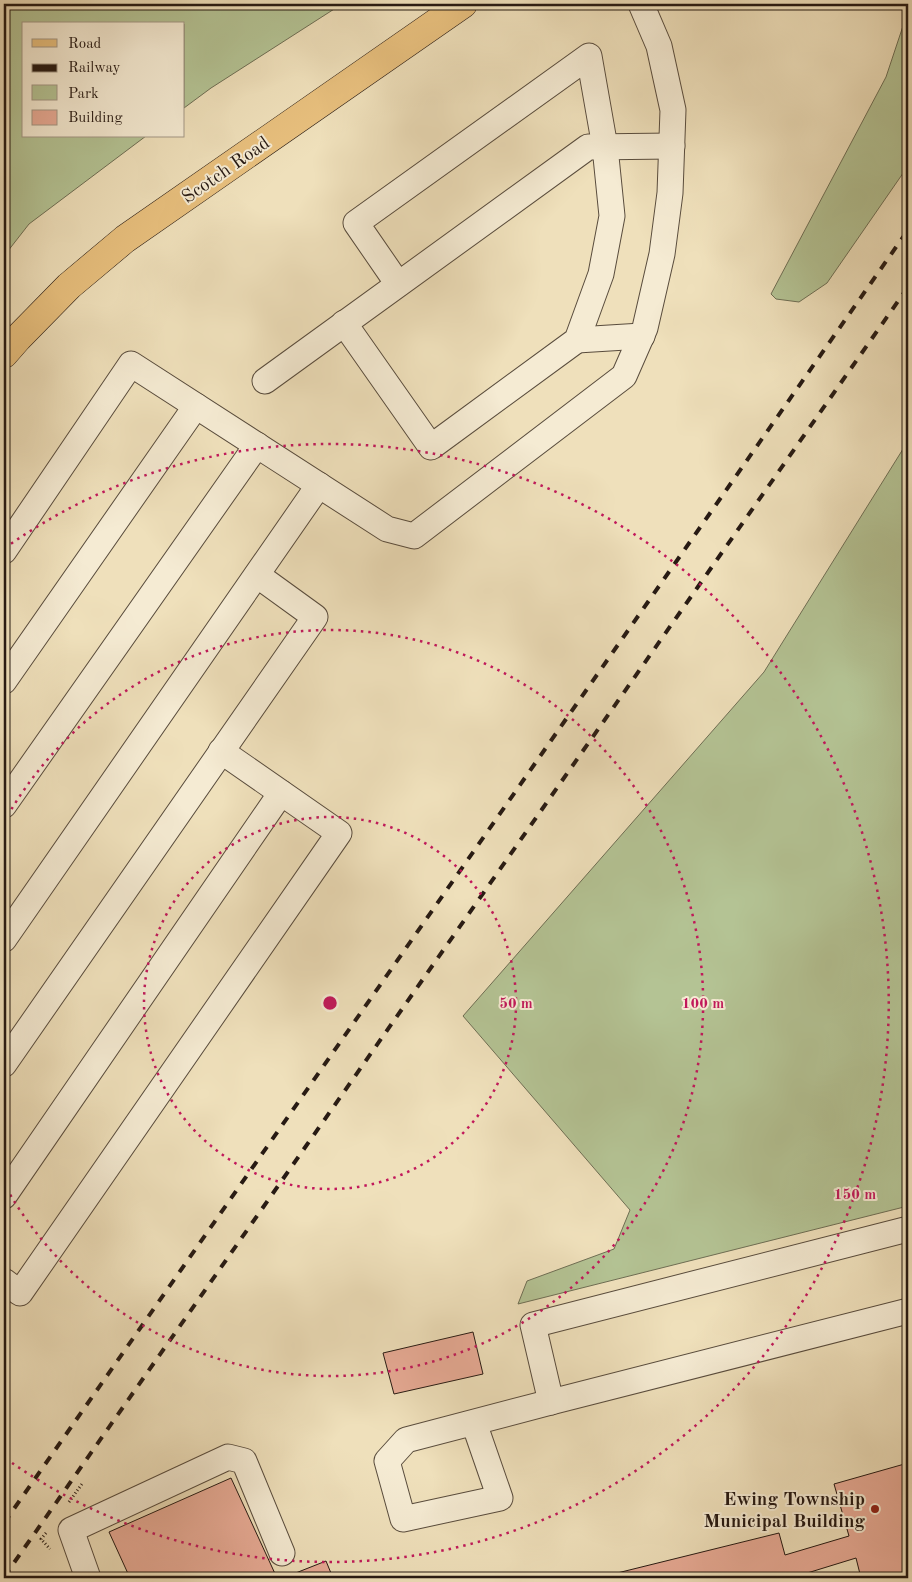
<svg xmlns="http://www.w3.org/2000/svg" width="912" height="1582" viewBox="0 0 912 1582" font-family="'Old Standard TT',serif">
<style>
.green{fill:#b4c394;stroke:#6e6e54}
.building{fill:#e8ab96;stroke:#271a13}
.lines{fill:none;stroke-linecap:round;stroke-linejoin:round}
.minor-casing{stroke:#594c3d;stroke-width:27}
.major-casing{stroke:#271a13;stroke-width:29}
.path{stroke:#271a13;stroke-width:3;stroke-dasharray:1 2.5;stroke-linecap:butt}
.minor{stroke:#f5ebd3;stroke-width:25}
.major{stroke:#e8c07e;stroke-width:28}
.rail{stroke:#271a13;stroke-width:4;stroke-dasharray:9 9;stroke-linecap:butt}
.ring{fill:none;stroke:#c2185b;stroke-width:2.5;stroke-dasharray:2.5 5}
.poi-dot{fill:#8f2418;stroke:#f5ebd3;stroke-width:2}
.labels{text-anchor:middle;stroke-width:4;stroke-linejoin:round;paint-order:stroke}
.street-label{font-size:19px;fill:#271a13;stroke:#f5ebd3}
.poi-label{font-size:19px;font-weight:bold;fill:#271a13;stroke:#f5ebd3;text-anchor:end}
.centre{fill:#c2185b;stroke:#f5ebd3;stroke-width:2.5}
.ring-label{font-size:15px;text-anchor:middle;font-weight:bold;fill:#c2185b;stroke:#f5ebd3;stroke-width:4;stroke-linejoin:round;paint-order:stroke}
</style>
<rect width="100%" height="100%" fill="#efe0bb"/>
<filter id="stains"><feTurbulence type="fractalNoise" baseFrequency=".004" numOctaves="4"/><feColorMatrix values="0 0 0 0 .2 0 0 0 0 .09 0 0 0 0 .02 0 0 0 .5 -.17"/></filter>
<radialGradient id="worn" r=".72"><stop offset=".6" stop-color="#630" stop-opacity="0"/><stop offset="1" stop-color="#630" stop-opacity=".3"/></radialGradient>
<g class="green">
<path d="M 4,4 L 342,4 L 211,88 L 184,108 L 184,24 L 24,24 L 24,136 L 146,136 L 29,224 L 4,256 Z"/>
<path d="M 908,11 L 908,166 L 827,283 L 799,302 L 776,299 L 771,294 L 886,77 Z"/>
<path d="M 908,441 L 908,1206 L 518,1304 L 527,1281 L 614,1249 L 630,1210 L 463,1016 L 764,672 Z"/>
</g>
<g class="building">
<path d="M 473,1332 L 483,1374 L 394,1394 L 383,1353 Z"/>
<path d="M 908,1463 L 908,1578 L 861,1578 L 856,1558 L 791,1578 L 597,1578 L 779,1533 L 785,1555 L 849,1536 L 834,1484 Z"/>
<path d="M 231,1478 L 277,1578 L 130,1578 L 109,1532 Z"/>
<path d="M 326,1561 L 333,1578 L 283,1578 Z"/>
</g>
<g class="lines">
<g class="minor-casing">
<g id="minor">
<path d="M 344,323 L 431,447 L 577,340 L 601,274 L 612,216 L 605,147 L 589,56 L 356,223 L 398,284"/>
<path d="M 577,340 L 642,336"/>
<path d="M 265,381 L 588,147 L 672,146"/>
<path d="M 4,551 L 131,364 L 387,529 L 414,536 L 624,376 L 645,328 L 662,254 L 670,193 L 673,110 L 659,46 L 641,4"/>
<path d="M 4,681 L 196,406"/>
<path d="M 4,805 L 257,445"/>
<path d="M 4,939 L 319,485"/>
<path d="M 4,1064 L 315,617 L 257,575"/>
<path d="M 4,1196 L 281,793"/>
<path d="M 908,1229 L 533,1325 L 551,1402 L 908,1311"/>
<path d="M 4,1281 L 20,1293 L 339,833 L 221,751"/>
<path d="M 474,1423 L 500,1498 L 403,1519 L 387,1461 L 406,1440 L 551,1402"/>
<path d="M 88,1578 L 71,1530 L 228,1457 L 244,1461 L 282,1553"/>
</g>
</g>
<g class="major-casing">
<path id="major" d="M 4,354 L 18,338 L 69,286 L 125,239 L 463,4"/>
</g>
<g class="path">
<path d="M 69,1502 L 82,1484"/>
<path d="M 46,1533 L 41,1539 L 50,1549"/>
</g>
<use href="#minor" class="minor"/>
<use href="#major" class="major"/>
<g class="rail">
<path d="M 4,1523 L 908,230"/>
<path d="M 4,1577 L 908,287"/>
</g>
</g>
<g class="ring">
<circle cx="330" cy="1003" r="186"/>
<path d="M4 822A373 373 0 1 1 4 1184"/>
<path d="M5 548A559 559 0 1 1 5 1458"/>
</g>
<circle class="poi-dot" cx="875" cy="1509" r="5"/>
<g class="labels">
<g class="street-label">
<text transform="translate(225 169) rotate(-35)" y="7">Scotch Road</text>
</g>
<g class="poi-label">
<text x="865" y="1505">Ewing Township<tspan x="865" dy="22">Municipal Building</tspan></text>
</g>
</g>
<circle cx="330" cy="1003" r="8" class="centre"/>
<g class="ring-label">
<text x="516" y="1008">50 m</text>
<text x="703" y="1008">100 m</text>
<text x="855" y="1199">150 m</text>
</g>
<rect width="912" height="1582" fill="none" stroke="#efe0bb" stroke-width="20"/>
<rect x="5" y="5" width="902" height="1572" fill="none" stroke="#271a13" stroke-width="2.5"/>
<rect x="10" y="10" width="892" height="1562" fill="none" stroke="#271a13"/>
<rect x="22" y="22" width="162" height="115" fill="#f5ebd3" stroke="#a39786"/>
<rect x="32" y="39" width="25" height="8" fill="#e8c07e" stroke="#a39786"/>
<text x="68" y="48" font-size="15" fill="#271a13">Road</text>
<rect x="32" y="64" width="25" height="8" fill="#271a13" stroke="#a39786"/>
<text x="68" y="72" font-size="15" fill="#271a13">Railway</text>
<rect x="32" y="85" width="25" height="15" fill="#b4c394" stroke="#a39786"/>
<text x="68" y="98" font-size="15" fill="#271a13">Park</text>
<rect x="32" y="110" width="25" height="15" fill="#e8ab96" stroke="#a39786"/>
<text x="68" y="122" font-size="15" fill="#271a13">Building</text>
<rect width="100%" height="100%" filter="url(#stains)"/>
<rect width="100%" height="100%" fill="url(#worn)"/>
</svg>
